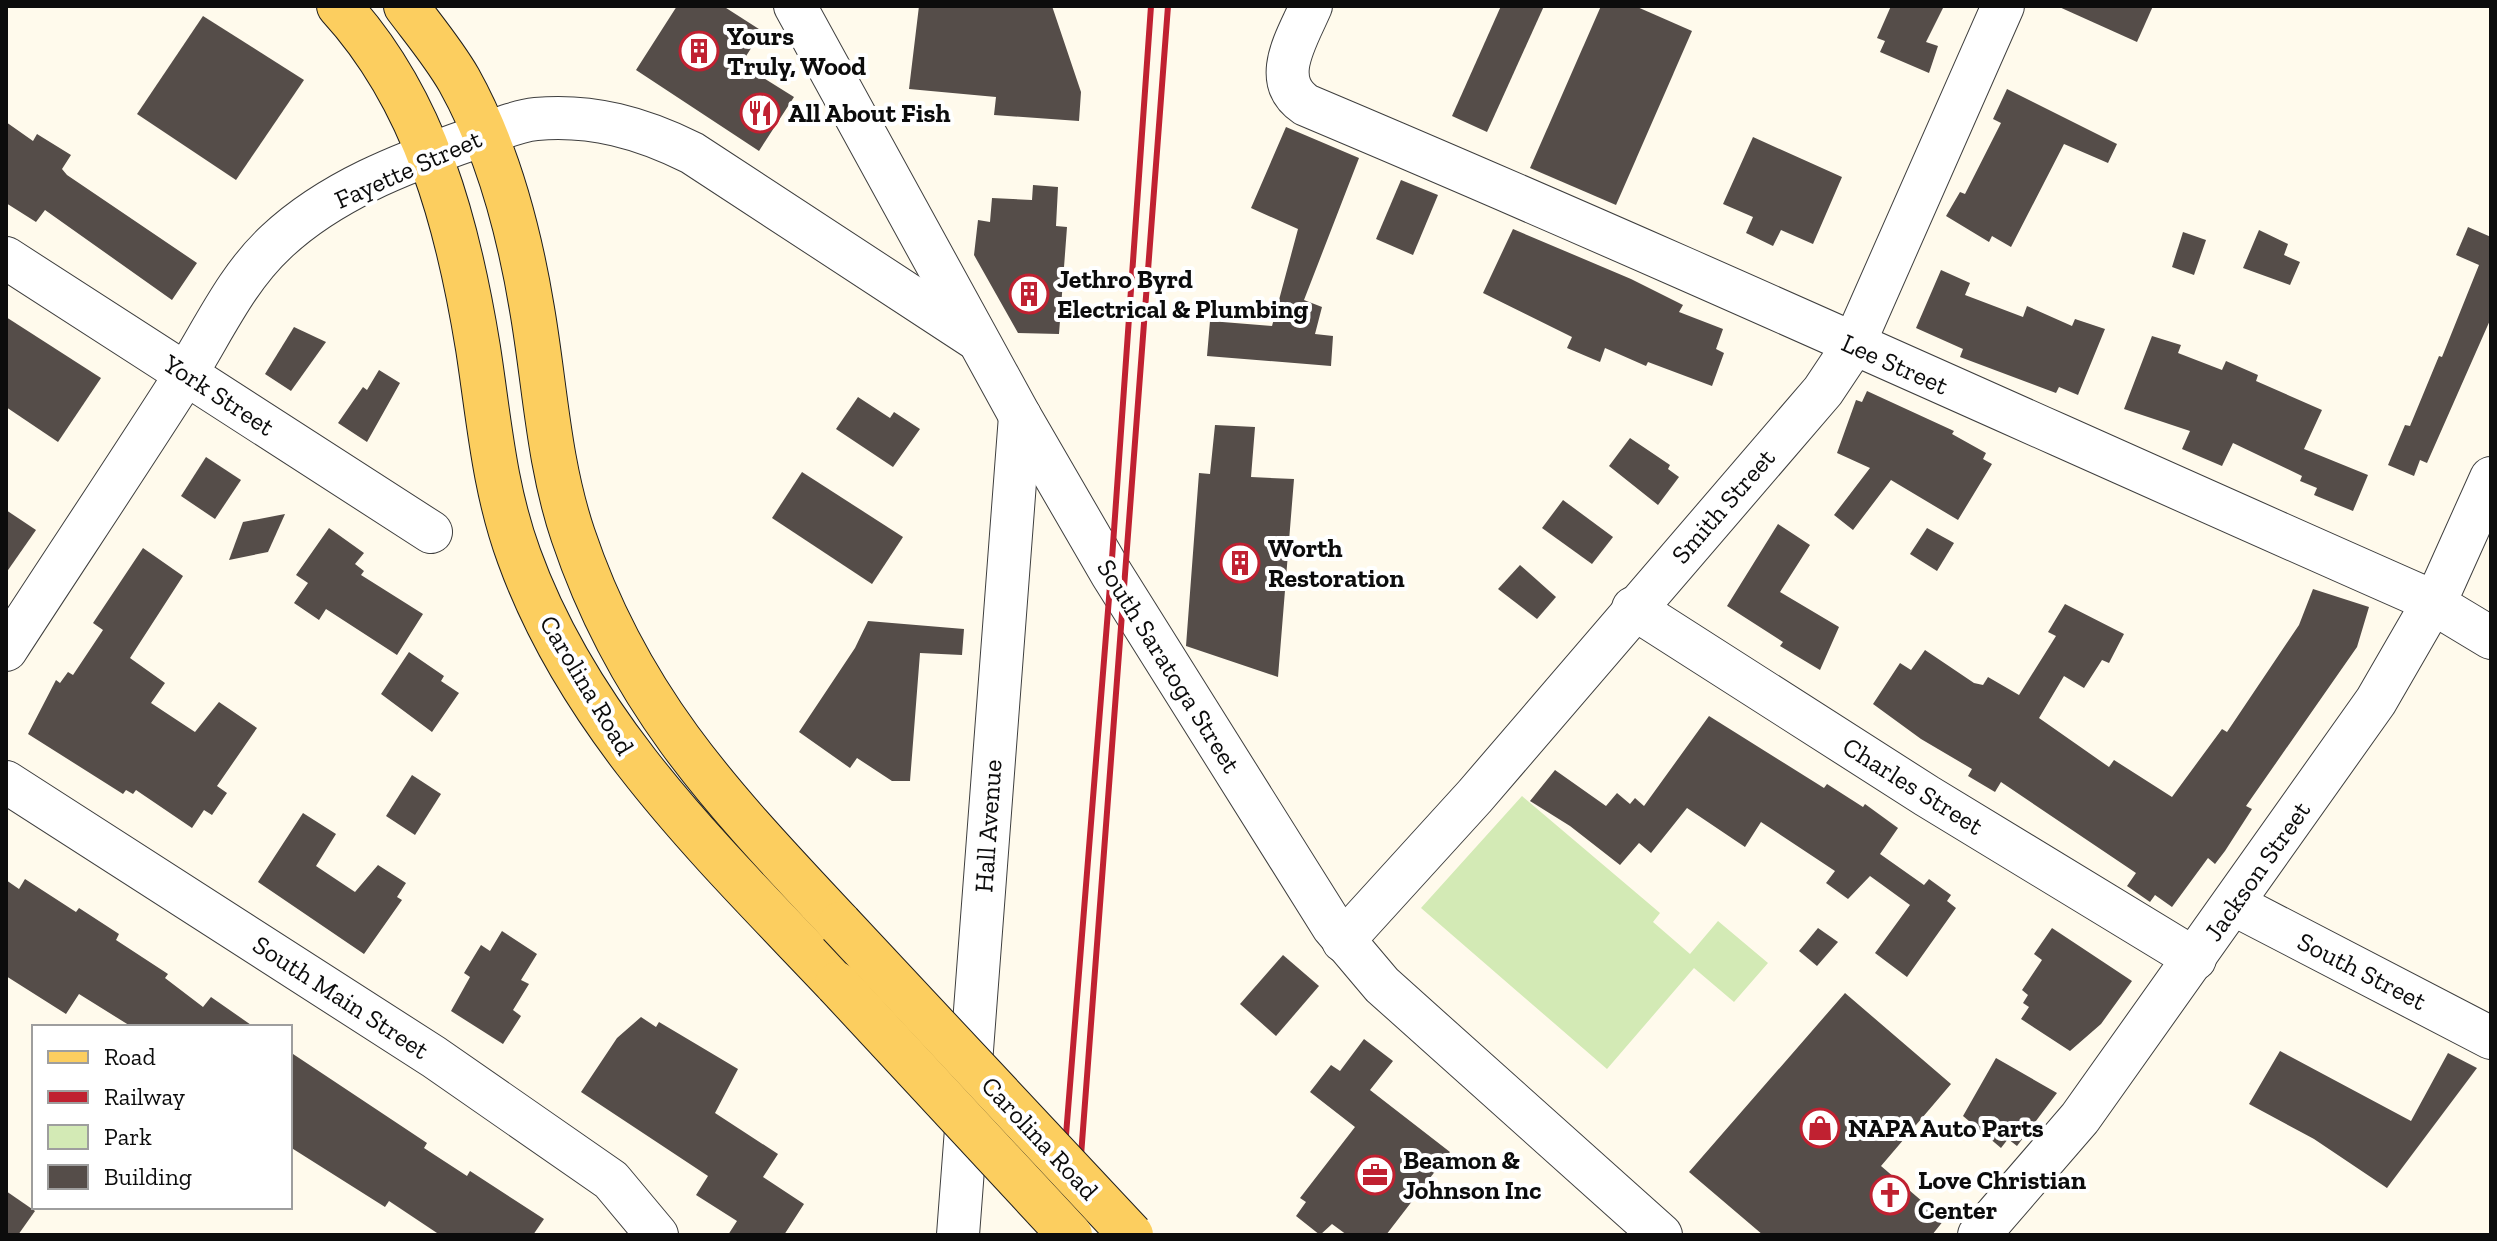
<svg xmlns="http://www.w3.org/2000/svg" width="2497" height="1241" viewBox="0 0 2497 1241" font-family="'Zilla Slab',serif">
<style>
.green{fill:#d3eab5}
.building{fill:#554d49}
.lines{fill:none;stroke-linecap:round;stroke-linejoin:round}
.minor-casing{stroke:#3f3f3f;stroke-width:44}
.major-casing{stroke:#1d1d1d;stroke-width:46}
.minor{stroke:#fff;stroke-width:42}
.major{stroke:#fcce5f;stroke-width:44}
.rail{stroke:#c02131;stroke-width:6}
.major-bridge-casing{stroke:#1d1d1d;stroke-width:46;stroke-linecap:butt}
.major-bridge{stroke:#fcce5f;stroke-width:44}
.labels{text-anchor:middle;stroke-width:8;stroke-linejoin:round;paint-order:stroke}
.poi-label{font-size:26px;font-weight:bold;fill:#0c0c0c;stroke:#fff;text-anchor:start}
.street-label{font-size:26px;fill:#0c0c0c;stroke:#fff}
</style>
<rect width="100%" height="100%" fill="#fffaec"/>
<path class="green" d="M 1522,796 L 1660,913 L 1653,922 L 1690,954 L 1718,921 L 1768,963 L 1734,1002 L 1694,968 L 1607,1069 L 1421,908 Z"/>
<g class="building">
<path d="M 677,6 L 723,6 L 762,31 L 741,64 L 794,97 L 759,151 L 636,70 Z"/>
<path d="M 919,6 L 1052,6 L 1081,92 L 1079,121 L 994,115 L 996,97 L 909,89 Z"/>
<path d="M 1501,6 L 1544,6 L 1487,132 L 1452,116 Z"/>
<path d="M 1601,6 L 1635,6 L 1692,31 L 1616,205 L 1530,168 Z"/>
<path d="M 1891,6 L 1944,6 L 1926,42 L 1938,46 L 1929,73 L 1880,52 L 1885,41 L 1877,38 Z"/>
<path d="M 2057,6 L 2153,6 L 2137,42 Z"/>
<path d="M 203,16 L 304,80 L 236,180 L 137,114 Z"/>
<path d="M 2007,89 L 2117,144 L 2108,163 L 2064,144 L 2011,247 L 1992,236 L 1989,242 L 1946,216 L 1960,192 L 1965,194 L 2001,123 L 1993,119 Z"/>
<path d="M 6,122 L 33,141 L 37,134 L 71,155 L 62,169 L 67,175 L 197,263 L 172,300 L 45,210 L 36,222 L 6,203 Z"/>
<path d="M 1286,127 L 1359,158 L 1304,300 L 1322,307 L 1315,334 L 1333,336 L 1331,366 L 1207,356 L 1210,321 L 1272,326 L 1298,229 L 1251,208 Z"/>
<path d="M 1753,137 L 1842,177 L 1813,244 L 1781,230 L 1773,246 L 1746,233 L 1753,217 L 1723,204 Z"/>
<path d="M 1401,180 L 1438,195 L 1413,255 L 1376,239 Z"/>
<path d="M 1033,185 L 1058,187 L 1056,226 L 1067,227 L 1059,334 L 1018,333 L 974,255 L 978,220 L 990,222 L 992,198 L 1032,200 Z"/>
<path d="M 2468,227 L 2491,237 L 2491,318 L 2427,463 L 2420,460 L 2414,476 L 2388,465 L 2405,425 L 2410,426 L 2439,356 L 2442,357 L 2479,265 L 2456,255 Z"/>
<path d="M 1513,229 L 1631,279 L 1683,305 L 1679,312 L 1723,329 L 1716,349 L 1724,353 L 1712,386 L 1648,362 L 1646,366 L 1605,348 L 1600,362 L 1567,348 L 1572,337 L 1483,293 Z"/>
<path d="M 2259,230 L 2288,244 L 2284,255 L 2300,262 L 2290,285 L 2243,268 Z"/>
<path d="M 2183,232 L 2206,240 L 2194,275 L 2172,267 Z"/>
<path d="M 1941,270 L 1970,283 L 1965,295 L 2023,317 L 2027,306 L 2072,326 L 2075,319 L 2105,329 L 2078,395 L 2059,387 L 2056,393 L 1960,357 L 1963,349 L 1916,328 Z"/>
<path d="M 6,317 L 101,378 L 58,442 L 6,407 Z"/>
<path d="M 294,327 L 326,342 L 291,391 L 265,374 Z"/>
<path d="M 2152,336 L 2181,345 L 2178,353 L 2222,370 L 2226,361 L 2258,375 L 2256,381 L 2322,410 L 2304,449 L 2368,475 L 2353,511 L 2314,495 L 2317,488 L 2300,481 L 2302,476 L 2233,443 L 2222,466 L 2182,449 L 2190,431 L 2124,409 Z"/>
<path d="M 379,370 L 400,383 L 367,442 L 338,423 L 363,387 L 367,390 Z"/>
<path d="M 1867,391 L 1954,431 L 1952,434 L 1986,453 L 1983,459 L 1992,464 L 1958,520 L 1891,480 L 1853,530 L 1834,515 L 1870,468 L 1837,453 L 1856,400 L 1862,402 Z"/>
<path d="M 858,397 L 890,418 L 894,412 L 920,429 L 893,467 L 836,429 Z"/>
<path d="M 1215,425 L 1255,427 L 1251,477 L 1294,479 L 1278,677 L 1186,646 L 1199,473 L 1210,474 Z"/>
<path d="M 1630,438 L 1670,465 L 1668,469 L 1679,477 L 1658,505 L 1609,466 Z"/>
<path d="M 206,457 L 241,480 L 215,519 L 181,496 Z"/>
<path d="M 802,472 L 903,537 L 872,584 L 772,518 Z"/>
<path d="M 1563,500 L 1613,537 L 1592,564 L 1542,528 Z"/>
<path d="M 6,510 L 36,530 L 6,573 Z"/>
<path d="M 285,514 L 268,552 L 229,560 L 243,522 Z"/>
<path d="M 1778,524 L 1810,545 L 1780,592 L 1839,627 L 1820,670 L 1780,646 L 1783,642 L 1727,606 Z"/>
<path d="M 329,528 L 364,553 L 355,564 L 364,571 L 361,575 L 423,614 L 397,655 L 326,609 L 319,620 L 294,603 L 308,583 L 296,575 Z"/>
<path d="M 1927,528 L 1954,543 L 1937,571 L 1910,554 Z"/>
<path d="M 143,548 L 183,576 L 130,658 L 165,683 L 151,703 L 195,732 L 219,702 L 257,728 L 217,786 L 227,793 L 212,815 L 204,810 L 192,828 L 136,790 L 133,794 L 126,790 L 123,794 L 28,734 L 56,680 L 60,683 L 68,672 L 73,675 L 103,630 L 93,623 Z"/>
<path d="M 1520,565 L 1556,597 L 1537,619 L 1498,589 Z"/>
<path d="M 2313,589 L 2369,607 L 2357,647 L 2246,806 L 2252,809 L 2225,851 L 2215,864 L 2208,858 L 2172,907 L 2155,895 L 2150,902 L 2127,886 L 2136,873 L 2001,782 L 1995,792 L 1968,776 L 1972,769 L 1921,739 L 1873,704 L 1900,663 L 1911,670 L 1925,650 L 1974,683 L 1983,685 L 1988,677 L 2019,695 L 2056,636 L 2048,632 L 2065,604 L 2124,634 L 2109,663 L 2102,660 L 2084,688 L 2064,676 L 2039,718 L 2109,767 L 2114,760 L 2172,797 L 2222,729 L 2227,732 L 2299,625 Z"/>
<path d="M 868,621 L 964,629 L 962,655 L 920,653 L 910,781 L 892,781 L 857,758 L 850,768 L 799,732 L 855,648 Z"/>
<path d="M 409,652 L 444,676 L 441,681 L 459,693 L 432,732 L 381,694 Z"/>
<path d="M 1709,716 L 1824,788 L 1827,784 L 1863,807 L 1865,804 L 1898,828 L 1880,854 L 1924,885 L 1929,879 L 1951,895 L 1947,901 L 1956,908 L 1907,977 L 1875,953 L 1910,905 L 1870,876 L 1848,899 L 1826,883 L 1835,871 L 1761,822 L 1745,847 L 1687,808 L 1651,853 L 1639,843 L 1620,865 L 1570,826 L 1530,801 L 1555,770 L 1606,806 L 1617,793 L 1630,804 L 1635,798 L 1644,806 Z"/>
<path d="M 412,775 L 441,794 L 415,835 L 386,816 Z"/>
<path d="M 303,813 L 336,834 L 316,866 L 355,892 L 378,865 L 406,883 L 397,897 L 402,900 L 364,954 L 258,882 Z"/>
<path d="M 25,879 L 76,912 L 79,908 L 119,934 L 116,940 L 168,974 L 165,978 L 203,1007 L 211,997 L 254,1027 L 132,1027 L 79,994 L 66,1014 L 6,976 L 6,880 L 19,889 Z"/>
<path d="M 1818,928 L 1838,942 L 1817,966 L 1799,951 Z"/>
<path d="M 2052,928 L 2132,981 L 2101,1024 L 2070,1051 L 2021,1019 L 2029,1007 L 2023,1003 L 2028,995 L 2022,990 L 2042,960 L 2034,954 Z"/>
<path d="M 502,931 L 537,954 L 521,980 L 529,984 L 513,1010 L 521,1016 L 503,1044 L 451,1011 L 470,977 L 464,973 L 481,945 L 490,951 Z"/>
<path d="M 1283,955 L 1319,986 L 1276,1036 L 1240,1004 Z"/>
<path d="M 1845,993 L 1951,1084 L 1881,1166 L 1944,1220 L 1932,1235 L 1763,1235 L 1689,1172 Z"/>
<path d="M 641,1017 L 656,1027 L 659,1022 L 738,1069 L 715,1113 L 778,1154 L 763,1177 L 804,1204 L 784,1235 L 728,1235 L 737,1221 L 696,1195 L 708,1176 L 581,1092 L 617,1038 Z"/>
<path d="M 1364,1039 L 1393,1061 L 1370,1090 L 1450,1152 L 1386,1235 L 1347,1235 L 1332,1224 L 1320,1235 L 1296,1216 L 1306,1202 L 1300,1198 L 1355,1127 L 1310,1092 L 1331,1065 L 1340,1071 Z"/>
<path d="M 2280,1051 L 2411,1121 L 2448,1053 L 2477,1068 L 2387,1188 L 2314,1139 L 2249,1104 Z"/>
<path d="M 290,1052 L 427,1143 L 424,1148 L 467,1176 L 470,1171 L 544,1219 L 533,1235 L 440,1235 L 389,1201 L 385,1207 L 290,1147 Z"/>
<path d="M 1996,1058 L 2057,1093 L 2017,1146 L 2008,1139 L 2001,1148 L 1963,1116 Z"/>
<path d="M 6,1191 L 35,1211 L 18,1235 L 6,1235 Z"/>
</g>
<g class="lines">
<g class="minor-casing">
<g id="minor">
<path d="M 795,6 L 1020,416 L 1111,573 L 1333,927 L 1382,985 L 1661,1235"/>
<path d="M 1311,6 C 1297,39 1269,80 1306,105 C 1681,263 2051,433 2423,597 L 2491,638"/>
<path d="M 6,258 L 431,532"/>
<path d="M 1633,608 L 1927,796 L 2195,959"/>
<path d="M 6,650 C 65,559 126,468 184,377 C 213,331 236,279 276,242 C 330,191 403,163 472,139 C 492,132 515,121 536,119 C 592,114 642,128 692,153 L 973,337"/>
<path d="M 6,782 L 434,1057 L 611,1180 L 657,1235"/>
<path d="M 2233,904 L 2491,1038"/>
<path d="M 1343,941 L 1475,796 L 1823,391 L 1853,346 L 2003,6"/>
<path d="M 958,1235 L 1020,416"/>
<path d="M 1979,1235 L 2080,1118 L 2376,701 L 2443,585 L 2491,478"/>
</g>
</g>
<g class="major-casing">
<g id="major">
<path d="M 339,6 C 426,101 458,225 478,348 C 489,419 494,488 519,556 C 581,728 714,854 837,984"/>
<path d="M 406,6 C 424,30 444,54 459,80 C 498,150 519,230 532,309 C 545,384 548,461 573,535 C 629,702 723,799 840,924"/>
</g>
</g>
<use href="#minor" class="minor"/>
<use href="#major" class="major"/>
<g class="rail">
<path d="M 1058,1235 L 1111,573 L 1151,6"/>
<path d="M 1075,1235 L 1168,6"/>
</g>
<g class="major-bridge-casing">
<g id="major-bridge">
<path d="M 840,924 L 1131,1235"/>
<path d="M 837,984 L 1070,1235"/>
</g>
</g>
<use href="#major-bridge" class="major-bridge"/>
</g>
<defs>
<g id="building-ring" transform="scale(2)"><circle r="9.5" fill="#fff" stroke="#c02131" stroke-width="1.5"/><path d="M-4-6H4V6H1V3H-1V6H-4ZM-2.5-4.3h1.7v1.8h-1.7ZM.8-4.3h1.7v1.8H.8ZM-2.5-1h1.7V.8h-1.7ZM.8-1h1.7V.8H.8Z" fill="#c02131"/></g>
<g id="restaurant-ring" transform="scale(2)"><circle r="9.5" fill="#fff" stroke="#c02131" stroke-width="1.5"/><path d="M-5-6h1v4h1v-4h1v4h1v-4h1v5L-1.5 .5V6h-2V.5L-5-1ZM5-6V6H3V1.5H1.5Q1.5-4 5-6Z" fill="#c02131"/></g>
<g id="shop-ring" transform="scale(2)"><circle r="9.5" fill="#fff" stroke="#c02131" stroke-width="1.5"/><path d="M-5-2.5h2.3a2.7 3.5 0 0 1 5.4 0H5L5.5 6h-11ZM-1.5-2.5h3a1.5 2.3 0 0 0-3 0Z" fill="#c02131"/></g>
<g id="office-ring" transform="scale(2)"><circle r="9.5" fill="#fff" stroke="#c02131" stroke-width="1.5"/><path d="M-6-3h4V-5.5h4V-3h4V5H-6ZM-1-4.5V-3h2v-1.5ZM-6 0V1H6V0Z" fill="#c02131"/></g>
<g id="church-ring" transform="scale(2)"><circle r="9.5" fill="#fff" stroke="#c02131" stroke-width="1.5"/><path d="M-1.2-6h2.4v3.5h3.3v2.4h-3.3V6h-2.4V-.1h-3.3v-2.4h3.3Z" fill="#c02131"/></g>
</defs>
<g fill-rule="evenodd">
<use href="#building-ring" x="699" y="51"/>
<use href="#restaurant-ring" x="760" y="113"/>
<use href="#building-ring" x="1029" y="294"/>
<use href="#building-ring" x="1240" y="563"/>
<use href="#shop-ring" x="1820" y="1128"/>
<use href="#office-ring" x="1375" y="1175"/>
<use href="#church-ring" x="1890" y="1195"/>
</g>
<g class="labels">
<g class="poi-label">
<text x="727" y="45">Yours<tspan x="727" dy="30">Truly, Wood</tspan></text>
<text x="788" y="122">All About Fish</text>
<text x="1057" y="288">Jethro Byrd<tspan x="1057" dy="30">Electrical &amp; Plumbing</tspan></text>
<text x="1268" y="557">Worth<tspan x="1268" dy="30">Restoration</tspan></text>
<text x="1848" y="1137">NAPA Auto Parts</text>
<text x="1403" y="1169">Beamon &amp;<tspan x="1403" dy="30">Johnson Inc</tspan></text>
<text x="1918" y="1189">Love Christian<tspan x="1918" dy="30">Center</tspan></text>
</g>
<g class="street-label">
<text transform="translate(408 169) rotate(-24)" y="9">Fayette Street</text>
<text transform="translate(1895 364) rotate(24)" y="9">Lee Street</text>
<text transform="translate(219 395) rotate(33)" y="9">York Street</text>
<text transform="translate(1723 506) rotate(-49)" y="9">Smith Street</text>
<text transform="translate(1169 666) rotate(58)" y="9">South Saratoga Street</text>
<text transform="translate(587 685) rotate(59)" y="9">Carolina Road</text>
<text transform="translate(1913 786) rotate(32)" y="9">Charles Street</text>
<text transform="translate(988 826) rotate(-86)" y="9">Hall Avenue</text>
<text transform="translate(2257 871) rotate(-55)" y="9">Jackson Street</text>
<text transform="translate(2362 971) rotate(27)" y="9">South Street</text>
<text transform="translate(341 997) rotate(33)" y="9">South Main Street</text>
<text transform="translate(1040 1138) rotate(47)" y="9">Carolina Road</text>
</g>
</g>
<rect width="2497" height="1241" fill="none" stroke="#0c0c0c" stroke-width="16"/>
<rect x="32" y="1025" width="260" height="184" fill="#ffffff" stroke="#9e9e9e" stroke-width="2"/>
<rect x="48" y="1051" width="40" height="12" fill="#fcce5f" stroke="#9e9e9e" stroke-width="2"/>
<text x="104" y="1065" font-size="24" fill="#0c0c0c">Road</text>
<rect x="48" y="1091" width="40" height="12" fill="#c02131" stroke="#9e9e9e" stroke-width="2"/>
<text x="104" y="1105" font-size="24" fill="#0c0c0c">Railway</text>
<rect x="48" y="1125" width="40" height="24" fill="#d3eab5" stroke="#9e9e9e" stroke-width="2"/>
<text x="104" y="1145" font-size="24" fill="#0c0c0c">Park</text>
<rect x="48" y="1165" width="40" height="24" fill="#554d49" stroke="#9e9e9e" stroke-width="2"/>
<text x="104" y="1185" font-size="24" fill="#0c0c0c">Building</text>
</svg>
